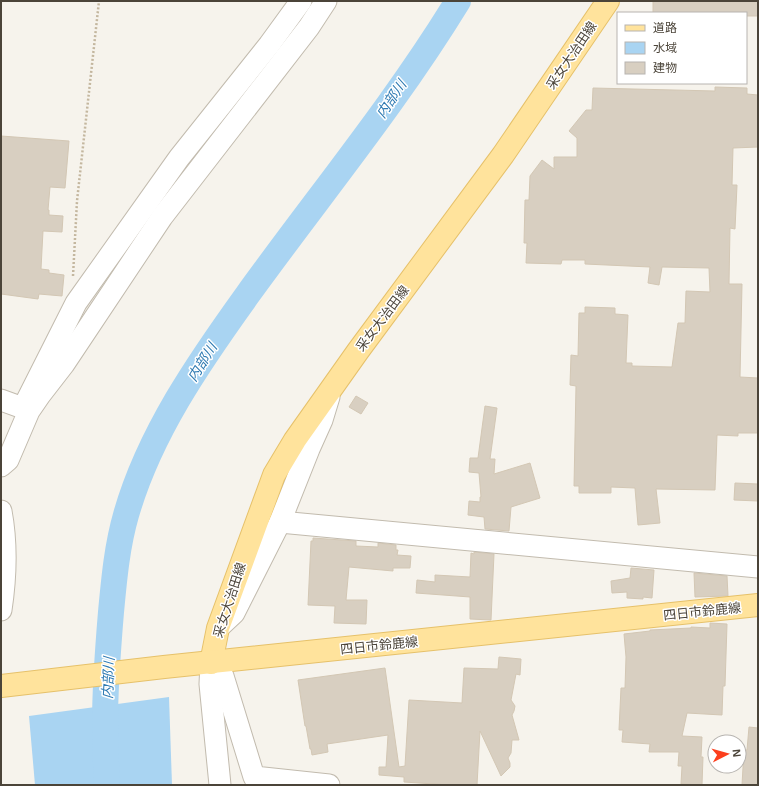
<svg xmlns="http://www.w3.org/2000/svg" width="759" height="786" viewBox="0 0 759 786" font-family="Arial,'Noto Sans JP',sans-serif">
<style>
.water{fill:#a9d4f2}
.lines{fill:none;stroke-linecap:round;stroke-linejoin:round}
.river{stroke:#a9d4f2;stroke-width:26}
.building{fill:#d8cfc1;stroke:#d3c7b4}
.minor-casing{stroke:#c2bbae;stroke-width:23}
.major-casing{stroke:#e6c16a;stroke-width:24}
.path{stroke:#c4b79f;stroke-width:2.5;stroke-dasharray:2 2;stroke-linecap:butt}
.minor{stroke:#fff;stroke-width:21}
.major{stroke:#ffe39c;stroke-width:22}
.labels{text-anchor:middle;stroke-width:3;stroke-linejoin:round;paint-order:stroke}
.street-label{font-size:13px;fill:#4b4439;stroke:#fff}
.water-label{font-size:14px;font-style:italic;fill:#2e7ab2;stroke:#fff}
</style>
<rect width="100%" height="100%" fill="#f6f3ec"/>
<path class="water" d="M 169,697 L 172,785 L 35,785 L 29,716 Z"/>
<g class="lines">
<path class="river" d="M 107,785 C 106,764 105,743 105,723 C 105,686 108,648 111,612 C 114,580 117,546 126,515 C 149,434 199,362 248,294 C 318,197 395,104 458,1"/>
</g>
<g class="building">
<path d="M 653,1 L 758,1 L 758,16 L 746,16 L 746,13 L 653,13 Z"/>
<path d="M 715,87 L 747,88 L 747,94 L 758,95 L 758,147 L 733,148 L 732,185 L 737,185 L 735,229 L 730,228 L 729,284 L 742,284 L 740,377 L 758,378 L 758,433 L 738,433 L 738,436 L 717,435 L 715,490 L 656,489 L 660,523 L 638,525 L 635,488 L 611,487 L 611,493 L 579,493 L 579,486 L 574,486 L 576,386 L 570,385 L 571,355 L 578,356 L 579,313 L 585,313 L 585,307 L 615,308 L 615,314 L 628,315 L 626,363 L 632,363 L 632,366 L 672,367 L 678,323 L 685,323 L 686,291 L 710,292 L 709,268 L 662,267 L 659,285 L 648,283 L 650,267 L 585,264 L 585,260 L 562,260 L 561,264 L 526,263 L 527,243 L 524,243 L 525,200 L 529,200 L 530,176 L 542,160 L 554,169 L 554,157 L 577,157 L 577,138 L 569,131 L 586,110 L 592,110 L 593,88 L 715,91 Z"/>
<path d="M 1,136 L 69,141 L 65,188 L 50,187 L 48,210 L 49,210 L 49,215 L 63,216 L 62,232 L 43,231 L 41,269 L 49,270 L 49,273 L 64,275 L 62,296 L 39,294 L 38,299 L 1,294 Z"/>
<path d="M 356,396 L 368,403 L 361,414 L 349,407 Z"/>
<path d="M 485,406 L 497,408 L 490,459 L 495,459 L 494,474 L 530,463 L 540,498 L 511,507 L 509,531 L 485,529 L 484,517 L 468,515 L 469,501 L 480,502 L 480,497 L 481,497 L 479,473 L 469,472 L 470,458 L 478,458 Z"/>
<path d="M 735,483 L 758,484 L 758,501 L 734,500 Z"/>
<path d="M 313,538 L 356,541 L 356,546 L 378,547 L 378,543 L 396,545 L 396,550 L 398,550 L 397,555 L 411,556 L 410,568 L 393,568 L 393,571 L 349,567 L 346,600 L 367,600 L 366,624 L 334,623 L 335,606 L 308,605 L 311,541 L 313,541 Z"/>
<path d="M 474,552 L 494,554 L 491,620 L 470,619 L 470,597 L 416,593 L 417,580 L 435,582 L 435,575 L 470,577 L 471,553 L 474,554 Z"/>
<path d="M 631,568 L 654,570 L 652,598 L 643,597 L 643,599 L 627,598 L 627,592 L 612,593 L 611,581 L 630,578 Z"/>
<path d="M 694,573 L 727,576 L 728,596 L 695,597 Z"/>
<path d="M 710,623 L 727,624 L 725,686 L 723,686 L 722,715 L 687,713 L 682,736 L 702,737 L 701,757 L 703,757 L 702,785 L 681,784 L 682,766 L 678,766 L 679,752 L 649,752 L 650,744 L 622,742 L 623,730 L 619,730 L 621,688 L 625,688 L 626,657 L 624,634 L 650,631 L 650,630 L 691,628 L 691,627 L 710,628 Z"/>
<path d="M 499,657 L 521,659 L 520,675 L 516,674 L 511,700 L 515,706 L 514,711 L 512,715 L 519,740 L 512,740 L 511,753 L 508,758 L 510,763 L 510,767 L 501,776 L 480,731 L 477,785 L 449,785 L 404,782 L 404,777 L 379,775 L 379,767 L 386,767 L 388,735 L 327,744 L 328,752 L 312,755 L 311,749 L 310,749 L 306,726 L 305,726 L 298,680 L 385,668 L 399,767 L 405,766 L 409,700 L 462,703 L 464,668 L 498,669 Z"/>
<path d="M 749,727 L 758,728 L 758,785 L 742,785 L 744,750 L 747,750 Z"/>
</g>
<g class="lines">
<g class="minor-casing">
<g id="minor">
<path d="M 1,400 L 23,408 L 76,303 L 179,158 L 269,45 L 301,1"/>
<path d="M 1,466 L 8,460 L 29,411 L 40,395 L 64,364 L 162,217 L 309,27 L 326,1"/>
<path d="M 1,511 C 7,543 6,577 1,610"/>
<path d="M 280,522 L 758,567"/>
<path d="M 219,627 L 234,613 L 280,522 L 309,449 L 322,420 L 329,397"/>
<path d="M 211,663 L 223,676 L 254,777 L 329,785"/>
<path d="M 211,663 L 210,684 L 220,785"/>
</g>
</g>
<g class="major-casing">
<g id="major">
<path d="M 211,663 L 218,628 L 274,475 L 295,440 L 358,351 L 503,155 L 608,1"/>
<path d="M 1,686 L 164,667 L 758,605"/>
</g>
</g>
<path class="path" d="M 73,276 L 77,201 L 99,1"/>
<use href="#minor" class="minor"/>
<use href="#major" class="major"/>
</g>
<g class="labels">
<g class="street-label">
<text transform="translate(571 55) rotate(-56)" y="5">采女大治田線</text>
<text transform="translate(382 318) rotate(-53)" y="5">采女大治田線</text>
<text transform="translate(229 600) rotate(-72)" y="5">采女大治田線</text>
<text transform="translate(702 611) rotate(-6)" y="5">四日市鈴鹿線</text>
<text transform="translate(379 645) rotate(-6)" y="5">四日市鈴鹿線</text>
</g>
<g class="water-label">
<text transform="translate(391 99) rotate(-56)" y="5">内部川</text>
<text transform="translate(202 362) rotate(-58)" y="5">内部川</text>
<text transform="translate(108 678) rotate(-87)" y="5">内部川</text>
</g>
</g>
<rect width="759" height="786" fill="none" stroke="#4b4439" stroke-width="4"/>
<rect x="617" y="12" width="130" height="72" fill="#ffffff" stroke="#b7b4b0"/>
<rect x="625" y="25" width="20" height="6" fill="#ffe39c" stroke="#b7b4b0"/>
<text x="653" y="32" font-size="12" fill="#4b4439">道路</text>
<rect x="625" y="42" width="20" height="12" fill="#a9d4f2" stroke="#b7b4b0"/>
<text x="653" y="52" font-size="12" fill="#4b4439">水域</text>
<rect x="625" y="62" width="20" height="12" fill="#d8cfc1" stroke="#b7b4b0"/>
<text x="653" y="72" font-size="12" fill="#4b4439">建物</text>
<g transform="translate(727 754) rotate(84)"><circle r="19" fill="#ffffff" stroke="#b7b4b0"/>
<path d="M0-3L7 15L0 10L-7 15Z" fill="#fc3f1d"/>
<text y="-6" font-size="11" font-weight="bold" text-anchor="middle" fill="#4b4439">N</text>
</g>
</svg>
